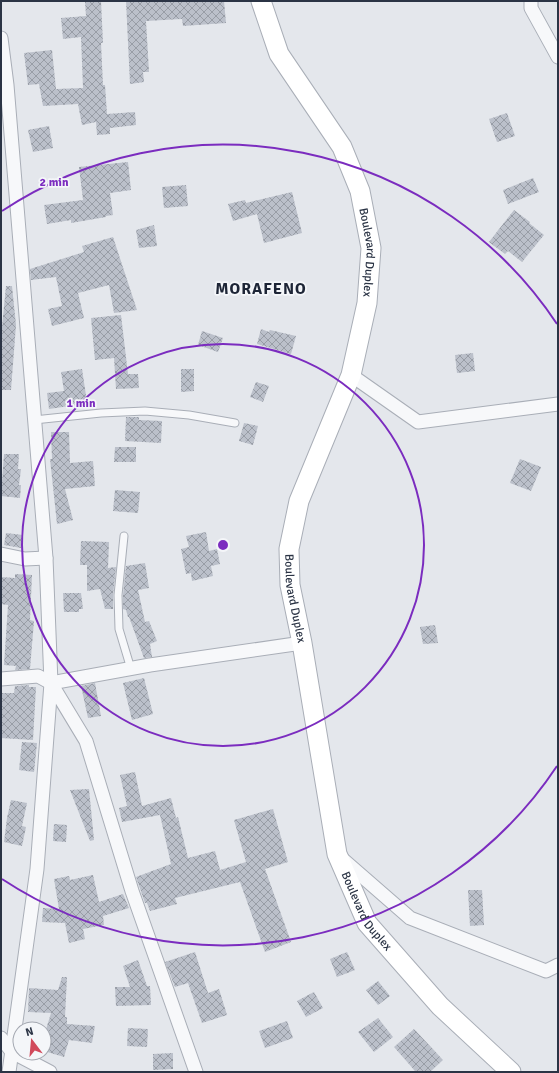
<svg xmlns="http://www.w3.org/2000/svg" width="559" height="1073" viewBox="0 0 559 1073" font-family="Signika,sans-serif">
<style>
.building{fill:url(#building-cross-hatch)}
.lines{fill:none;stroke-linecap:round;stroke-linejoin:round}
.lane-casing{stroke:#a9aeb7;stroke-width:9}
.street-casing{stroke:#a9aeb7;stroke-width:15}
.secondary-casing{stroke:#a9aeb7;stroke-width:21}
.lane{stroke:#f7f8fa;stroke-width:7}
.street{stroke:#f7f8fa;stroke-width:13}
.secondary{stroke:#fff;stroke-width:19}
.ring{fill:none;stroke:#7b2cbf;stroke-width:2}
.labels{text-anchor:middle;stroke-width:3.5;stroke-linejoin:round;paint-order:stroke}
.street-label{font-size:12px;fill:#2b3445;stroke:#f4f6f9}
.district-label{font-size:16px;font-weight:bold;letter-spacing:1px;fill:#1d2536;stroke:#f4f6f9}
.centre{fill:#7b2cbf;stroke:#f4f6f9;stroke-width:2}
.ring-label{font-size:12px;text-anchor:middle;font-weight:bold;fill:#7b2cbf;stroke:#f4f6f9;stroke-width:3.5;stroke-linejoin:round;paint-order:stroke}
</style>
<defs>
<pattern id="building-cross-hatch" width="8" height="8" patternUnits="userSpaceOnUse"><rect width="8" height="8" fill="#bbc0ca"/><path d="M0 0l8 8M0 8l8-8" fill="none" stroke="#989da6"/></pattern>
</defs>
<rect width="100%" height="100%" fill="#e4e7ec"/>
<g class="building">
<path d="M 101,1 L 103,43 L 101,43 L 103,85 L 105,85 L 107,114 L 135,112 L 136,125 L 110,128 L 110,134 L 97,135 L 96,122 L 82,125 L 78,104 L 43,106 L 39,84 L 28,85 L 24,53 L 52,50 L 56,89 L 83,88 L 81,37 L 63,39 L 61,18 L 86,16 L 85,2 Z"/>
<path d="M 126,1 L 224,1 L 226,23 L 183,26 L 182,19 L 146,21 L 149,72 L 143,72 L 144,82 L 130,84 Z"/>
<path d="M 507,113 L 515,136 L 497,142 L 489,119 Z"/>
<path d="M 49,126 L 53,148 L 33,152 L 28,130 Z"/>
<path d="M 128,162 L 131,190 L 110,193 L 113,215 L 106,216 L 106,217 L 71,223 L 71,220 L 47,224 L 44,205 L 83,200 L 79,167 Z"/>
<path d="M 533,178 L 539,192 L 508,204 L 503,190 Z"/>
<path d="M 186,185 L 188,206 L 164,208 L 162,187 Z"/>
<path d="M 292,192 L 302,233 L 264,243 L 257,214 L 233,221 L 228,204 L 245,200 L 246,203 Z"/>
<path d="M 514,210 L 530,222 L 529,223 L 544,235 L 522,262 L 508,251 L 505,254 L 489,242 Z"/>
<path d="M 154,225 L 157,246 L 139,248 L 136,230 Z"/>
<path d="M 113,237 L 137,310 L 114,313 L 109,285 L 78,293 L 84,318 L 52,326 L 48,309 L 62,306 L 56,277 L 31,280 L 30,269 L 84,252 L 82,246 Z"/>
<path d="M 6,286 L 12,286 L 16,325 L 11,390 L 1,390 L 1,337 Z"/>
<path d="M 121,315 L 128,374 L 138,374 L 139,388 L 116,389 L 114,358 L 95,360 L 91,318 Z"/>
<path d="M 261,329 L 269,332 L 270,330 L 296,336 L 291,354 L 257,344 Z"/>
<path d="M 202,331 L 223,338 L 218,352 L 198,345 Z"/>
<path d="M 473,353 L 475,371 L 457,373 L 455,355 Z"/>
<path d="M 82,369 L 87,402 L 82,402 L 83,404 L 49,409 L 47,393 L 64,391 L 61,372 Z"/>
<path d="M 181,369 L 194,369 L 194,391 L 181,392 Z"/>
<path d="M 256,382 L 269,386 L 263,402 L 250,397 Z"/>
<path d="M 126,417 L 139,417 L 139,420 L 162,421 L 161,443 L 125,441 Z"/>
<path d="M 244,423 L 258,426 L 253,445 L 239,441 Z"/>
<path d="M 51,432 L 69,432 L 70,463 L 93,461 L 95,486 L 65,489 L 73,520 L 57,524 L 50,459 L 52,459 Z"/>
<path d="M 115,447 L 136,447 L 136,462 L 114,462 Z"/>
<path d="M 4,454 L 19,454 L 18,469 L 21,469 L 19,485 L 21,485 L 20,498 L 1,496 Z"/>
<path d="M 520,459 L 541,467 L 531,491 L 510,483 Z"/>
<path d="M 115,490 L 140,492 L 138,513 L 113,511 Z"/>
<path d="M 206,532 L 209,551 L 217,549 L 220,564 L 211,566 L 213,576 L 192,581 L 191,573 L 186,574 L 181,549 L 189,547 L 186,536 Z"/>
<path d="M 6,533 L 23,535 L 21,548 L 4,545 Z"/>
<path d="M 81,541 L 109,542 L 108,568 L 116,567 L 113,595 L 113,609 L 105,609 L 100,589 L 87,591 L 87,565 L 80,565 Z"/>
<path d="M 145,563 L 149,588 L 138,590 L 145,622 L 149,621 L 157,641 L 150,644 L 152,657 L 144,658 L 129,617 L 128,617 L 126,610 L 123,609 L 123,595 L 126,566 Z"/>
<path d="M 15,574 L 32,575 L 30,620 L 34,621 L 30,669 L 15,670 L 16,666 L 4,665 L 8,605 L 1,604 L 1,577 L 15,578 Z"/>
<path d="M 63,593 L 81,593 L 83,609 L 79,609 L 79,612 L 64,612 Z"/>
<path d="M 435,625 L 438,643 L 423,644 L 420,627 Z"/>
<path d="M 144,678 L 153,714 L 132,720 L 123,683 Z"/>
<path d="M 95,683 L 101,716 L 88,718 L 81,686 Z"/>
<path d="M 29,685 L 29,687 L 36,687 L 33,740 L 1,738 L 1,693 L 14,693 L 15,686 Z"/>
<path d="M 22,742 L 37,743 L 34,772 L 19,770 Z"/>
<path d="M 135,772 L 142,806 L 171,798 L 176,818 L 178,817 L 188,858 L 215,851 L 220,870 L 246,862 L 234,820 L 273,809 L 288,862 L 265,869 L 291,942 L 265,952 L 240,882 L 175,898 L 177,904 L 150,911 L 147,903 L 145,903 L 136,877 L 171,864 L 160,815 L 122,822 L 119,808 L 127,806 L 120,775 Z"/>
<path d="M 89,789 L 94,840 L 90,841 L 70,790 Z"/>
<path d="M 11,800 L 27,803 L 22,826 L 26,827 L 22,846 L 4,842 L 7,818 Z"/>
<path d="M 54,824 L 67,825 L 66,842 L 53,841 Z"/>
<path d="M 93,875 L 99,902 L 123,894 L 129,908 L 103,916 L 104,925 L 83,929 L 85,939 L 69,943 L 65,923 L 42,922 L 43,908 L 59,909 L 54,879 L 69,876 L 70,880 Z"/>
<path d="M 468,890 L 482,890 L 484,925 L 470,926 Z"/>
<path d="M 195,952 L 208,993 L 219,989 L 227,1015 L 202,1023 L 188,983 L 175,987 L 165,962 Z"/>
<path d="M 347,952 L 355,970 L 337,977 L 330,959 Z"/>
<path d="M 138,960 L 147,986 L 150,986 L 151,1005 L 116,1006 L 115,987 L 130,987 L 123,966 Z"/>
<path d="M 62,977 L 67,977 L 65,1017 L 67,1017 L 67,1024 L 95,1026 L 92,1043 L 69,1040 L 64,1057 L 44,1051 L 44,1036 L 51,1013 L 28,1012 L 29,988 L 58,990 Z"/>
<path d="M 378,981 L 390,996 L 378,1005 L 366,990 Z"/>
<path d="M 314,992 L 323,1008 L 306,1017 L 297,1001 Z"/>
<path d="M 378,1018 L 393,1037 L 374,1052 L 358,1032 Z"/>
<path d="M 287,1021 L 293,1038 L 265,1048 L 259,1031 Z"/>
<path d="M 128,1028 L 148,1029 L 147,1047 L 127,1046 Z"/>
<path d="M 414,1029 L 443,1060 L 430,1072 L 416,1072 L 394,1047 Z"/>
<path d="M 173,1053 L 173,1069 L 153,1070 L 153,1054 Z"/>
</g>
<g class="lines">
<g class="lane-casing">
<g id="lane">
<path d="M 34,420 L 101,413 L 145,411 L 189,415 L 235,423"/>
<path d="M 124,536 L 118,595 L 119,629 L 131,669"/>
</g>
</g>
<g class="street-casing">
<g id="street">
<path d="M 531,1 L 531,8 L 558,57"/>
<path d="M 1,38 L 7,85 L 46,558 L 51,683 L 37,869 L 9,1072"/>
<path d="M 351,375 L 418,422 L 558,404"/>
<path d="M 1,554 L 25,559 L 46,558"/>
<path d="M 1,679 L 38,676 L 51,683 L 150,665 L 302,643"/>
<path d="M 51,683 L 86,741 L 132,891 L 196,1072"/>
<path d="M 340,857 L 410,918 L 546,971 L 558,965"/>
<path d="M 1,1038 L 12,1052 L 50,1072"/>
</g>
</g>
<g class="secondary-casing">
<g id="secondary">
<path id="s1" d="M 261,1 L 279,54 L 342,147 L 360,191 L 371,248 L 367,303 L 351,375 L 299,501 L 289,549 L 290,585 L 302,643 L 337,854 L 367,923 L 440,1006 L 511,1072"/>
</g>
</g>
<use href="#lane" class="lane"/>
<use href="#street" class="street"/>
<use href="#secondary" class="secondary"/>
</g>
<g class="ring">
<circle cx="223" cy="545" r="201"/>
<path d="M557 766A401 401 0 0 1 2 879M2 211A401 401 0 0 1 557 324"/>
</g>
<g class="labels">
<g class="street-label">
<text dy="4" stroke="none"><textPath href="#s1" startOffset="278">Boulevard Duplex</textPath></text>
<text dy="4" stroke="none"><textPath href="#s1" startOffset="638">Boulevard Duplex</textPath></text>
<text dy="4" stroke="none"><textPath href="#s1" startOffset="962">Boulevard Duplex</textPath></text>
</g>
<g class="district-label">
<text x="261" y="294">MORAFENO</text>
</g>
</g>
<circle cx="223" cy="545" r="6" class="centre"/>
<g class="ring-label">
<text x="54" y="186">2 min</text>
<text x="81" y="407">1 min</text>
</g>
<rect width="559" height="1073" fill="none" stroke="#2b3445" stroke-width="4"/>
<g transform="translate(32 1041) rotate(344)"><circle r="19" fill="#f4f6f9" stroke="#a4a8b1"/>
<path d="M0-3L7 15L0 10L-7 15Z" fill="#d1495b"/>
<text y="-6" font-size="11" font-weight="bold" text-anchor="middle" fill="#2b3445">N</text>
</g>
</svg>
